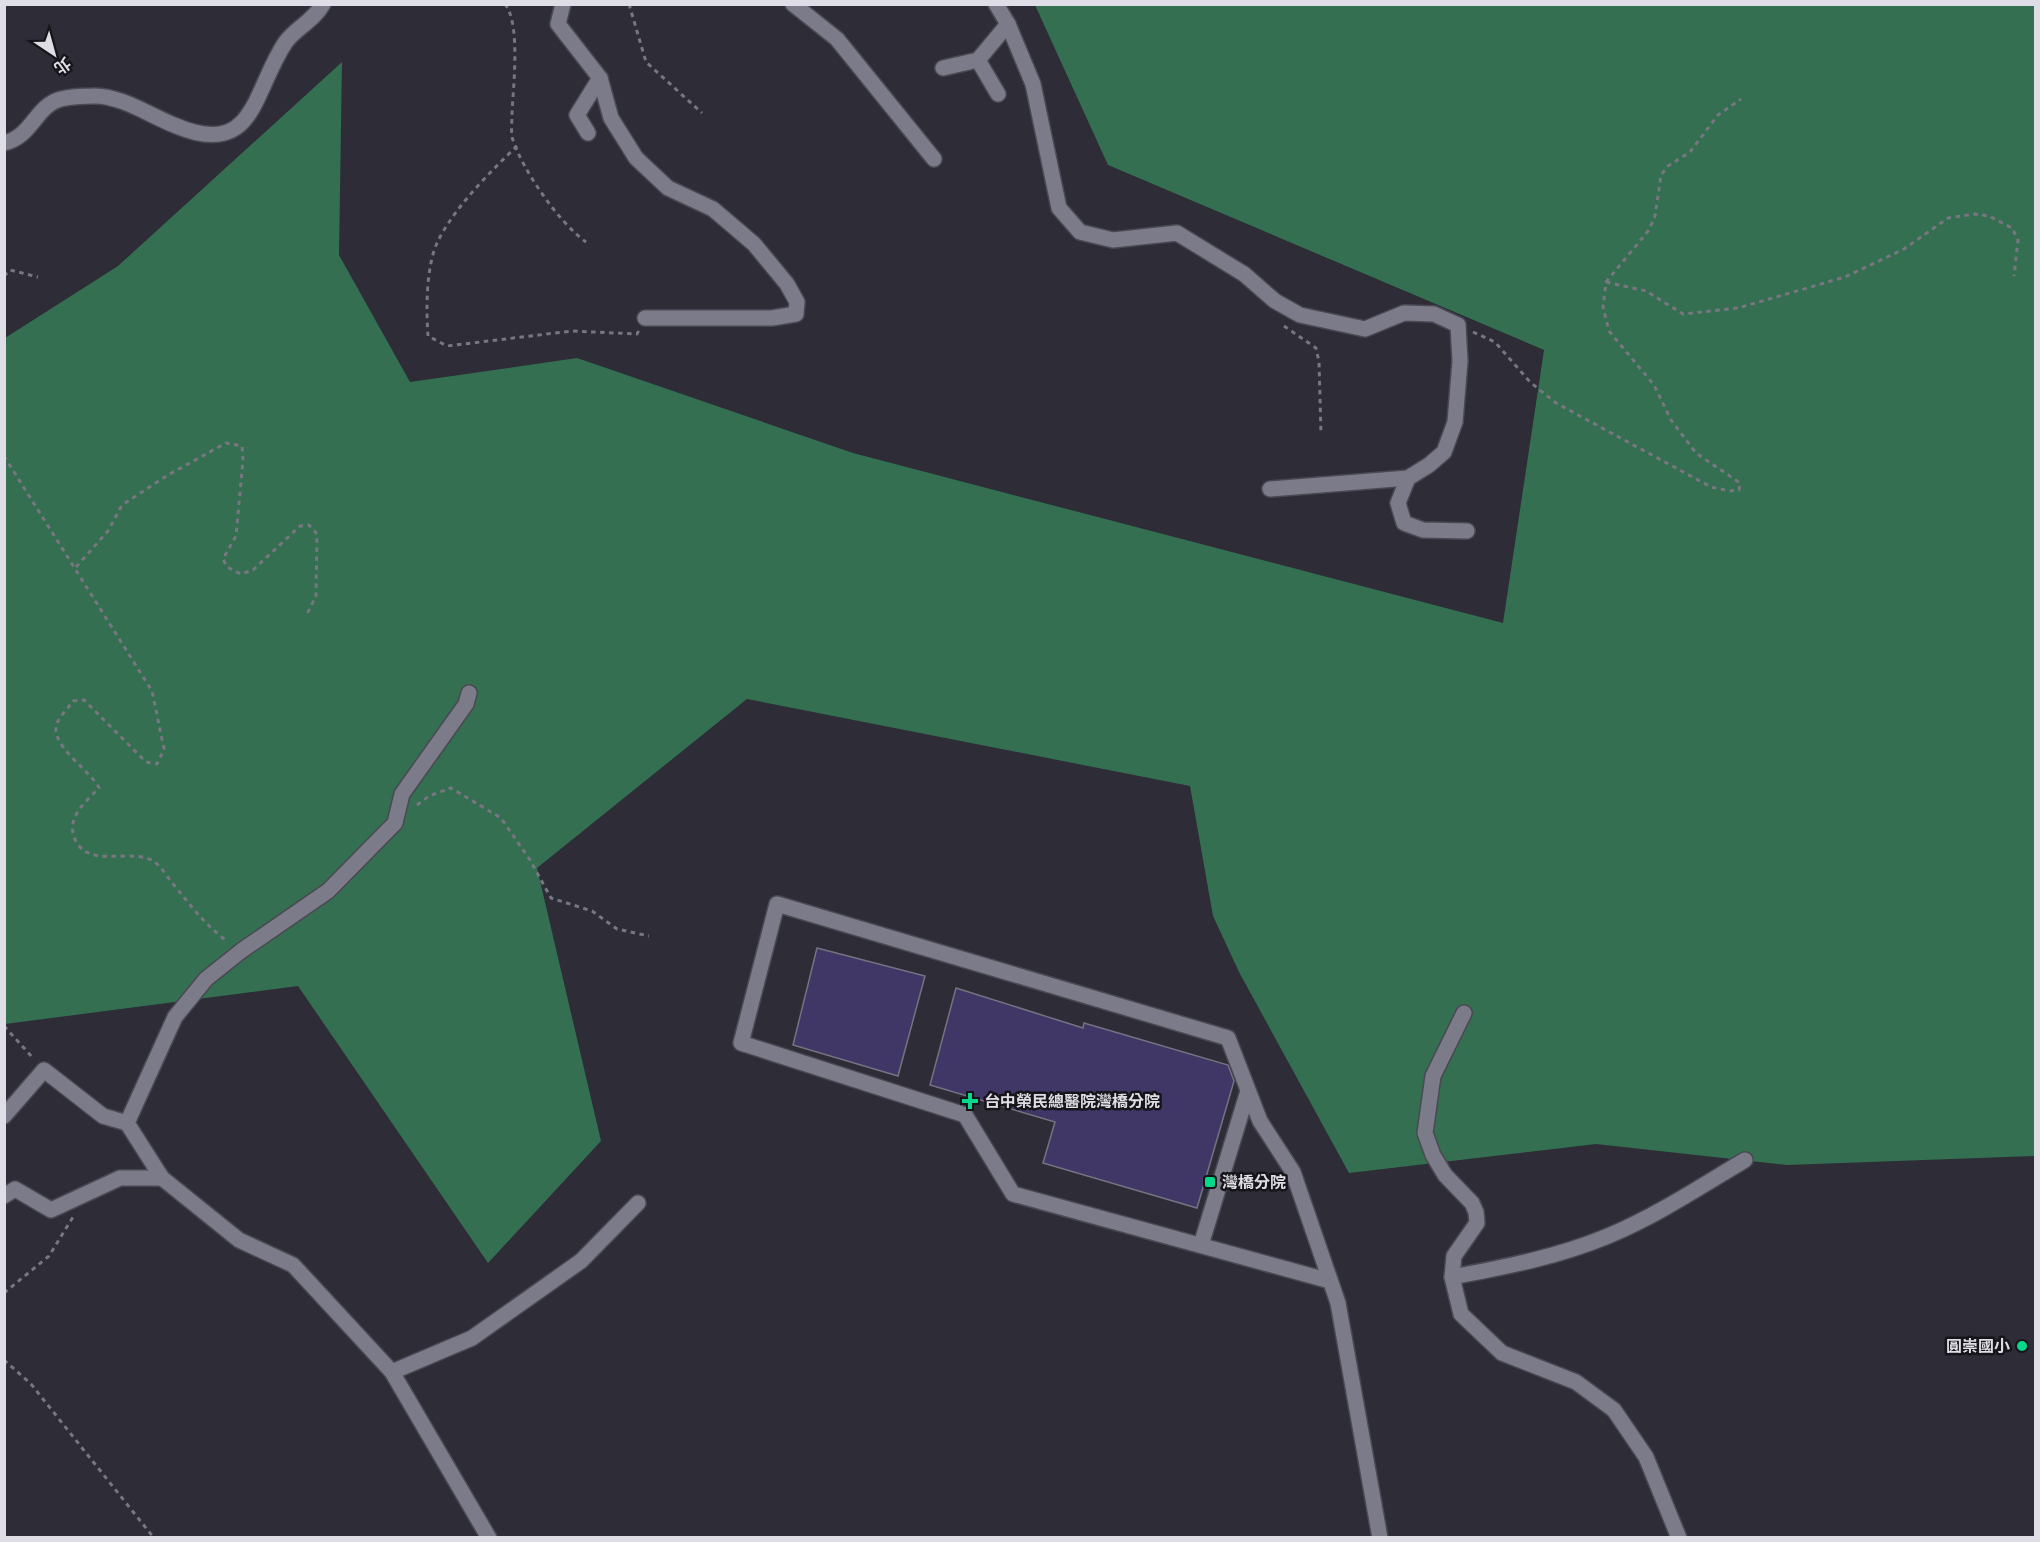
<svg xmlns="http://www.w3.org/2000/svg" width="2040" height="1542" viewBox="0 0 2040 1542" font-family="'Asap Condensed','Noto Sans TC',sans-serif">
<style>
.forest{fill:#336f50}
.building{fill:#403767;stroke:#757381;stroke-width:1.5}
.lines{fill:none;stroke-linecap:round;stroke-linejoin:round}
.minor-casing{stroke:#4a4953;stroke-width:18}
.path{stroke:#787781;stroke-width:3;stroke-dasharray:4.5 4.5;stroke-linecap:butt}
.minor{stroke:#7c7b89;stroke-width:15}
.poi-dot{fill:#04d98b;stroke:#16151a;stroke-width:2}
.labels{text-anchor:middle;stroke-width:5;stroke-linejoin:round;paint-order:stroke}
.poi-label{font-size:16px;font-weight:bold;fill:#dfdee6;stroke:#16151a;text-anchor:start}
</style>
<rect width="100%" height="100%" fill="#2d2c37"/>
<path class="forest" d="M 1035,5 L 2035,5 L 2035,1156 L 1787,1165 L 1596,1144 L 1349,1173 L 1239,972 L 1213,916 L 1190,786 L 747,699 L 537,868 L 601,1141 L 488,1263 L 298,986 L 5,1024 L 5,338 L 118,266 L 342,62 L 339,255 L 410,382 L 577,358 L 853,453 L 1503,623 L 1544,350 L 1108,165 Z"/>
<g class="building">
<path d="M 817,948 L 925,976 L 898,1076 L 793,1045 Z"/>
<path d="M 956,988 L 1083,1028 L 1084,1023 L 1228,1065 L 1234,1081 L 1197,1208 L 1043,1163 L 1055,1122 L 930,1085 Z"/>
</g>
<g class="lines">
<g class="minor-casing">
<g id="minor">
<path d="M 563,4 L 558,24 L 600,78 L 611,118 L 636,158 L 668,188 L 713,209 L 754,244 L 787,284 L 797,302 L 796,314 L 772,318 L 645,318"/>
<path d="M 793,4 L 837,39 L 934,159"/>
<path d="M 996,4 L 1008,24 L 1033,84 L 1059,208 L 1080,232 L 1113,240 L 1177,233 L 1244,274 L 1275,301 L 1300,315 L 1365,329 L 1404,313 L 1434,314 L 1458,325 L 1460,361 L 1455,422 L 1444,452 L 1429,465 L 1408,478 L 1270,489"/>
<path d="M 943,68 L 978,60"/>
<path d="M 998,94 L 978,60 L 1008,24"/>
<path d="M 588,133 L 577,115 L 600,78"/>
<path d="M 4,143 C 32,137 36,105 61,99 C 70,97 83,96 93,96 C 120,95 149,115 174,125 C 255,160 252,93 285,43 C 295,28 313,22 323,4"/>
<path d="M 1408,478 L 1398,503 L 1404,523 L 1423,530 L 1467,531"/>
<path d="M 469,693 L 466,704 L 402,794 L 395,823 L 328,891 L 241,951 L 206,979 L 175,1017 L 127,1123 L 162,1178 L 239,1240 L 293,1265 L 392,1372 L 489,1538"/>
<path d="M 1464,1013 L 1433,1076 L 1425,1133 L 1433,1155 L 1445,1175 L 1472,1203 L 1476,1212 L 1477,1223 L 1454,1256 L 1452,1277 L 1461,1314 L 1502,1353 L 1576,1382 L 1614,1410 L 1646,1457 L 1679,1538"/>
<path d="M 4,1116 L 44,1070 L 103,1116 L 127,1123"/>
<path d="M 4,1196 L 15,1189 L 51,1210 L 120,1178 L 162,1178"/>
<path d="M 1201,1245 L 1248,1091"/>
<path d="M 1452,1277 C 1505,1267 1558,1257 1608,1236 C 1656,1216 1700,1187 1745,1160"/>
<path d="M 1330,1281 L 1013,1194 L 965,1115 L 741,1043 L 777,904 L 1228,1038 L 1260,1121 L 1293,1172 L 1338,1303 L 1380,1538"/>
<path d="M 392,1372 L 472,1338 L 581,1261 L 638,1203"/>
</g>
</g>
<g class="path">
<path d="M 505,4 C 521,24 513,88 512,114 C 512,121 511,130 512,137 C 521,168 559,223 586,242"/>
<path d="M 629,4 L 646,62 L 702,113"/>
<path d="M 517,146 C 490,172 453,209 437,243 C 426,268 426,309 428,336 L 447,346 L 572,331 L 637,334 L 639,330"/>
<path d="M 4,276 L 10,270 L 38,277"/>
<path d="M 1606,282 L 1646,291 L 1683,314 L 1738,308 L 1845,277 L 1904,249 L 1948,218 L 1975,214 L 1989,216 L 2012,228 L 2018,240 L 2014,276"/>
<path d="M 1284,326 L 1316,348 L 1319,362 L 1321,434"/>
<path d="M 1473,332 L 1495,342 L 1530,382 L 1556,403 L 1711,487 L 1730,491 L 1739,490 L 1740,483 L 1696,453 L 1671,420 L 1654,385 L 1609,331 L 1603,307 L 1606,282 L 1649,230 L 1655,216 L 1661,175 L 1668,166 L 1690,152 L 1718,115 L 1741,99"/>
<path d="M 4,456 L 152,691 L 164,749 L 157,764 L 146,762 L 84,700 L 73,701 C 68,708 62,714 58,721 C 46,744 90,769 99,788 C 86,802 67,816 74,837 C 87,872 133,845 156,863 C 163,869 168,878 174,885 C 191,906 205,925 227,941"/>
<path d="M 76,567 L 108,531 L 122,505 L 168,475 L 226,443 L 242,446 L 243,460 L 236,536 L 223,559 L 227,567 L 241,574 L 253,570 L 300,526 L 309,525 L 317,534 L 316,596 L 306,616"/>
<path d="M 417,805 L 429,796 L 451,788 L 501,818 L 530,860 L 551,898 L 592,911 L 617,929 L 649,936"/>
<path d="M 4,1026 L 33,1058"/>
<path d="M 4,1293 L 49,1256 L 73,1217"/>
<path d="M 4,1360 L 31,1384 L 154,1538"/>
</g>
<use href="#minor" class="minor"/>
</g>
<g class="poi-dot">
<path d="M967 1092h6v6h6v6h-6v6h-6v-6h-6v-6h6z"/>
<rect x="1204" y="1176" width="12" height="12" rx="3"/>
<circle cx="2022" cy="1346" r="6"/>
</g>
<g class="labels">
<g class="poi-label">
<text x="984" y="1107">台中榮民總醫院灣橋分院</text>
<text x="1222" y="1188">灣橋分院</text>
<text x="2010" y="1352" text-anchor="end">圓崇國小</text>
</g>
</g>
<rect width="2040" height="1542" fill="none" stroke="#dfdee6" stroke-width="12"/>
<g transform="translate(54 54) rotate(144)" stroke="#16151a" stroke-width="4.5" paint-order="stroke">
<path d="M0-4.5L10 22L0 15L-10 22Z" fill="#dfdee6"/>
<text y="-9" font-size="16" font-weight="bold" text-anchor="middle" fill="#dfdee6">北</text>
</g>
</svg>
